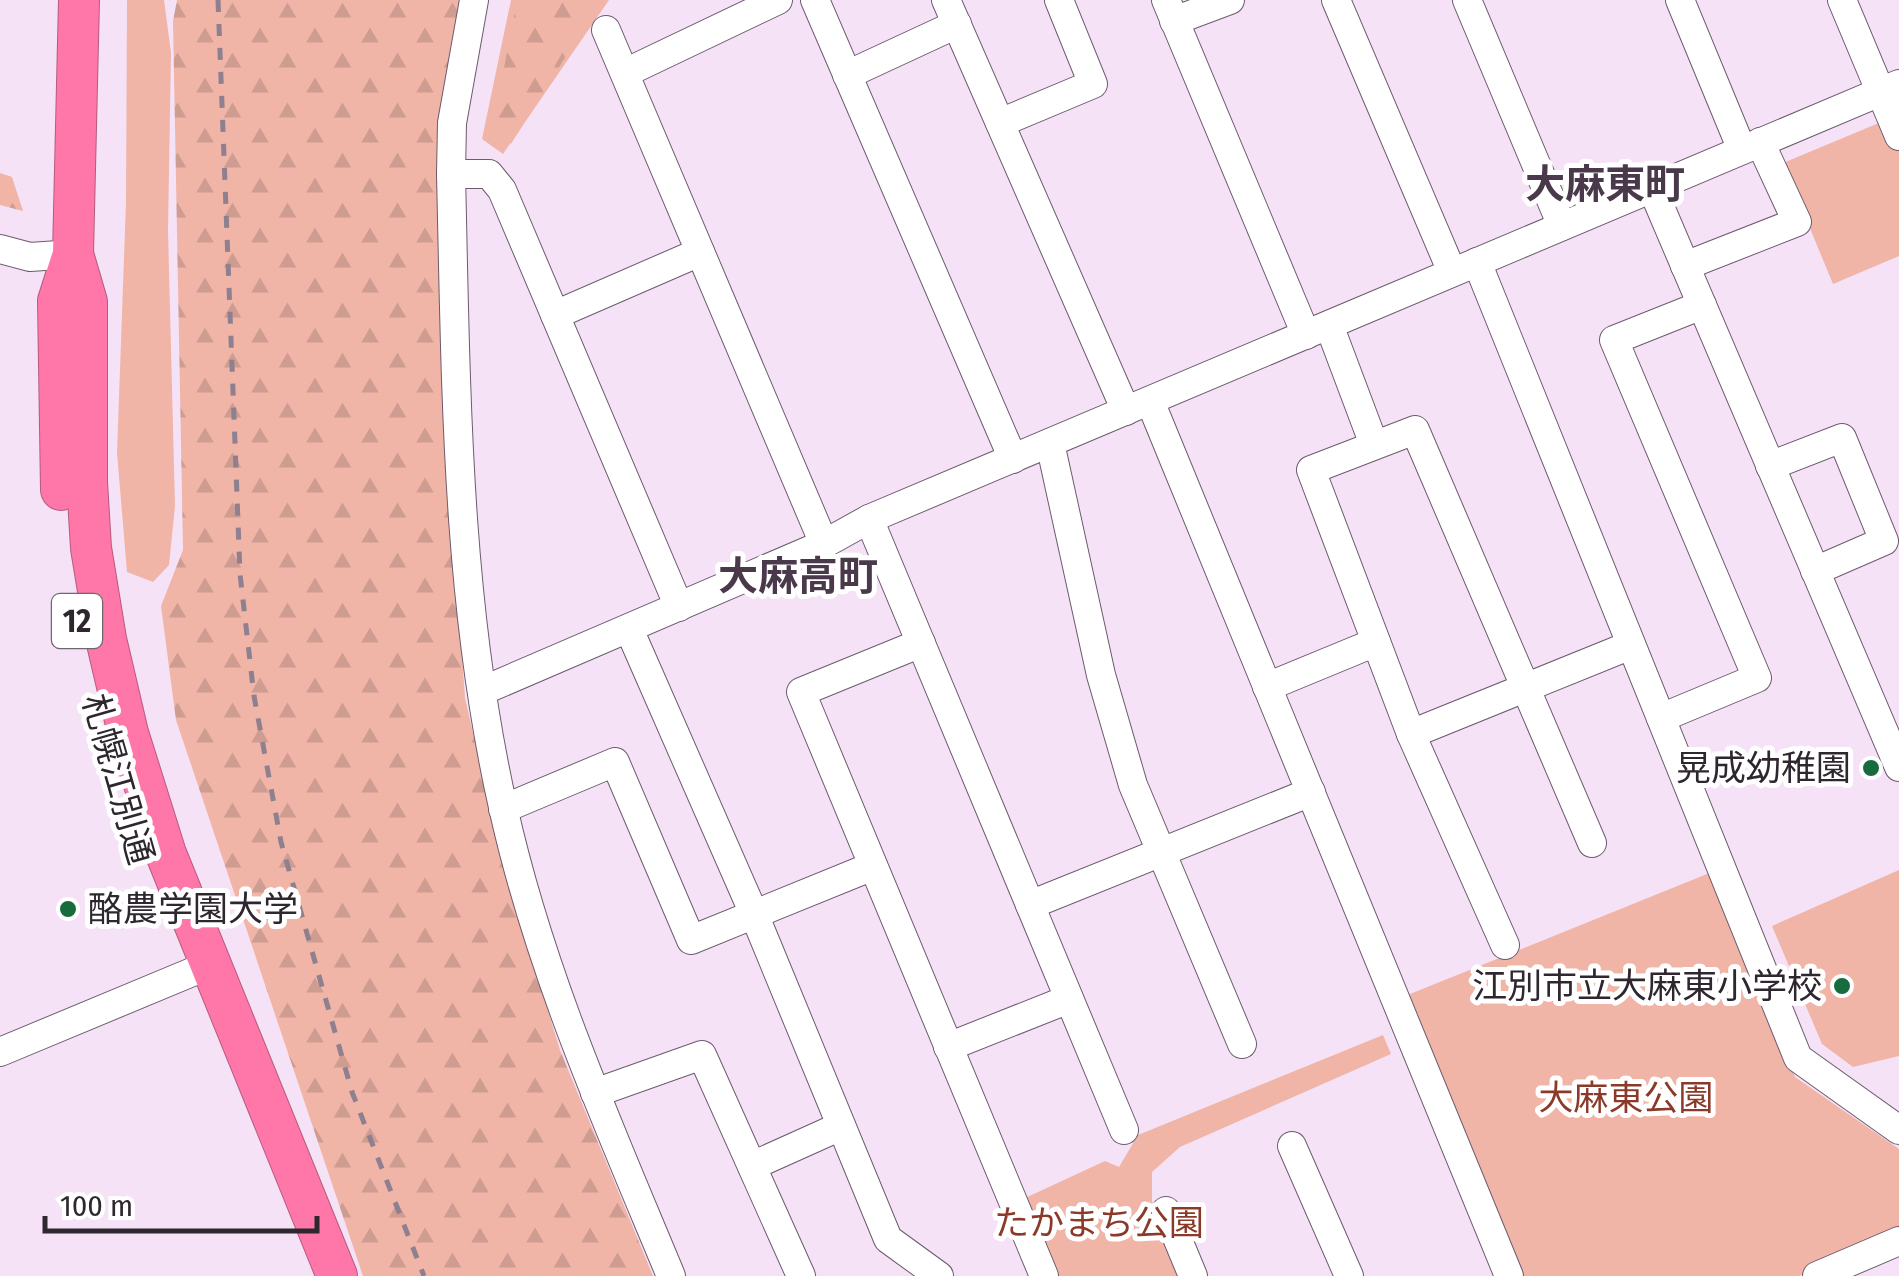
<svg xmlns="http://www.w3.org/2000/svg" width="1899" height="1276" viewBox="0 0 1899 1276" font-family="'Fira Sans Condensed','Noto Sans JP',sans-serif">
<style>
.green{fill:#f0b5a7}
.forest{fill:url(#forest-firs)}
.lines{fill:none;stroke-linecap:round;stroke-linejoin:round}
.minor-casing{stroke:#6c5b6d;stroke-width:30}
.highway-casing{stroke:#b65b7e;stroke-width:42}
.minor{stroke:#fff;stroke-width:28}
.highway{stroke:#ff77a9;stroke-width:40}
.rail{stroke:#8e808f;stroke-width:5;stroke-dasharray:12 12;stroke-linecap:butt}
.poi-dot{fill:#176b3d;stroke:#fff;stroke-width:4}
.labels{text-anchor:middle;stroke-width:10;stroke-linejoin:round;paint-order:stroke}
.shield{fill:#fff;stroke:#6d686d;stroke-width:2.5}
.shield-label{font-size:32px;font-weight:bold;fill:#2f272f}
.poi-label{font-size:35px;fill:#2f272f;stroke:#fff;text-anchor:end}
.street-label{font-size:35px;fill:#2f272f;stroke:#fff}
.park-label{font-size:35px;fill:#8b3929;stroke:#fff}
.quarter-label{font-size:40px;font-weight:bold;fill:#49394a;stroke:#fff}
</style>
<defs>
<pattern id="forest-firs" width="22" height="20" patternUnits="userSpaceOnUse" patternTransform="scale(2.5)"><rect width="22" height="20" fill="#f0b5a7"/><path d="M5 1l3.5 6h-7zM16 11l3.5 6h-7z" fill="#ce9c90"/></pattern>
</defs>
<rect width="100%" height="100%" fill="#f6e2f7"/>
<g class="green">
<path d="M 127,0 L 164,0 L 171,53 L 168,230 L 175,506 L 169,565 L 153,582 L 127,572 L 117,453 L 126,202 Z"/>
<path d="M 511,0 L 609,0 L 503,154 L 482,139 Z"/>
<path d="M 1886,120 L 1899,151 L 1899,256 L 1833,284 L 1783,163 Z"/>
<path d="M 1899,870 L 1899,1056 L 1853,1067 L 1822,1044 L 1772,926 Z"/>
<path d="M 1712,872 L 1795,1077 L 1899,1149 L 1899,1231 L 1799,1276 L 1523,1276 L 1405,996 Z"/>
<path d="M 1383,1035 L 1391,1054 L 1180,1147 L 1152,1172 L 1152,1201 L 1185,1276 L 1053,1276 L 1023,1199 L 1105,1161 L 1119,1167 L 1138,1135 Z"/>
</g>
<g class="forest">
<path d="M 177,0 L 468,0 L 453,527 L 465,698 L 505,871 L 560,1050 L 653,1276 L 363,1276 L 176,720 L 161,606 L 183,550 L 173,21 Z"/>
<path d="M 517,0 L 601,0 L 511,144 L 494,120 Z"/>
<path d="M 0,173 L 12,177 L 23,211 L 0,205 Z"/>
</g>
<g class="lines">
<g class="minor-casing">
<g id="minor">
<path d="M 474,0 L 452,123 L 451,174 C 456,386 456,599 503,807 C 539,970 607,1122 671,1276"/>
<path d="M 815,0 L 1013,459"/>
<path d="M 946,0 L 1126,411"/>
<path d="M 1166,0 L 1306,335"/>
<path d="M 1336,0 L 1452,272"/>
<path d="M 1467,0 L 1562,226"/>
<path d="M 1680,0 L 1742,150"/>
<path d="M 1842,0 L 1899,136"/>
<path d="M 1174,21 L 1230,0"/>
<path d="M 606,30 L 824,544"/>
<path d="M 625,73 L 778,0"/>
<path d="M 847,75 L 957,24"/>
<path d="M 1000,123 L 1093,84 L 1059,0"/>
<path d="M 451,174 L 489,174 L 502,190 L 679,607"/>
<path d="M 1652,188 L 1899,767"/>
<path d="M 0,249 L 30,257 L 73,254"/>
<path d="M 1477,262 L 1798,1058 L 1899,1130"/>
<path d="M 1685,266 L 1797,222 L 1760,142"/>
<path d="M 555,315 L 700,252"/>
<path d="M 1329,325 L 1373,442"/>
<path d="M 1150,401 L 1509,1276"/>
<path d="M 1050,443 L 1101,675 L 1133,785 L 1242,1044"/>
<path d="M 1770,466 L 1842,438 L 1884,541 L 1815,571"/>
<path d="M 869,519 L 1124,1130"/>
<path d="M 629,629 L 754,914 L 888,1239 L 939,1276"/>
<path d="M 921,643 L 801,692 L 1044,1276"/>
<path d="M 1267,687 L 1376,642"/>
<path d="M 482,691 L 824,544 L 869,519 L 1899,84"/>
<path d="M 1661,718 L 1757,678 L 1614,340 L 1702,305"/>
<path d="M 1411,734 L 1631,645"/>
<path d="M 503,809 L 615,762 L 691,940 L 873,866"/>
<path d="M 1030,905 L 1311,792"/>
<path d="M 1505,945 L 1411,734 L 1311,470 L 1415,430 L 1592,843"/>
<path d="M 948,1047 L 1069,999"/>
<path d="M 0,1052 L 209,965"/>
<path d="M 595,1093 L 702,1055 L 801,1276"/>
<path d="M 1292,1146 L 1349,1276"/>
<path d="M 752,1166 L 841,1126"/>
<path d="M 1166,1211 L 1193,1276"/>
<path d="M 1817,1276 L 1899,1241"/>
</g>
</g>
<g class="highway-casing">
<g id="highway">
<path d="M 79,0 L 73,254 L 87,302 L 87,482 L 91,548 L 106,639 L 128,733 L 166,854 L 337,1276"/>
<path d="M 61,490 L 58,301 L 73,254"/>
</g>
</g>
<use href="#minor" class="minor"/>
<use href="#highway" class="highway"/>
<path class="rail" d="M 218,0 L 240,574 L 254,696 L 281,842 L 352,1092 L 424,1276"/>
</g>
<g class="poi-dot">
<circle cx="1871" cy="768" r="10"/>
<circle cx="68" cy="909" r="10"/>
<circle cx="1842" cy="986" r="10"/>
</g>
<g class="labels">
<rect class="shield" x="52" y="594" width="50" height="54" rx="8"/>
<g class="shield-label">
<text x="77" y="632">12</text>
</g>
<g class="poi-label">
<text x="1851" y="780">晃成幼稚園</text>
<text x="88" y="921" text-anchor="start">酪農学園大学</text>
<text x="1822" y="998">江別市立大麻東小学校</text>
</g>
<g class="street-label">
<text transform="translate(118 779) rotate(74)" y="12">札幌江別通</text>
</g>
<g class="park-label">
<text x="1626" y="1110">大麻東公園</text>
<text x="1099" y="1235">たかまち公園</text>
</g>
<g class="quarter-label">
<text x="1605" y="198">大麻東町</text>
<text x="798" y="590">大麻高町</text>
</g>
</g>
<path d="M45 1216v15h272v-15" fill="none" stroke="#2f272f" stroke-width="5"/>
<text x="60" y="1216" font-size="30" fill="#2f272f" stroke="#ffffff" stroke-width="8" paint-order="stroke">100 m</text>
</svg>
